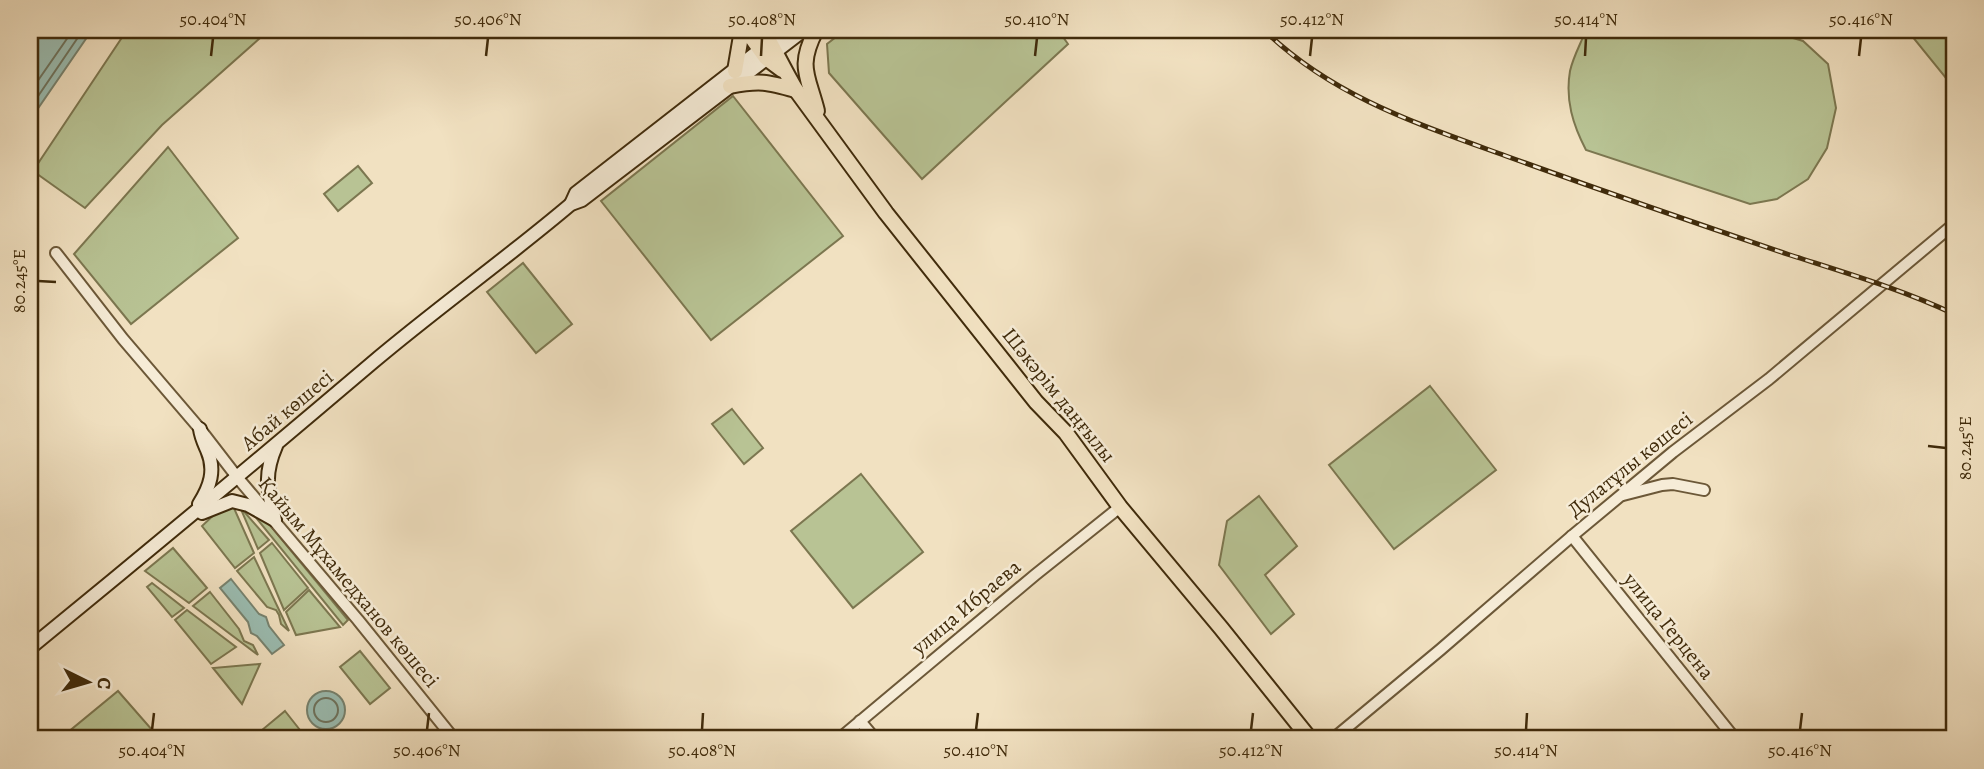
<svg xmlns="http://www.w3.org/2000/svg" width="1984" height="769" viewBox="0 0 1984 769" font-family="Alegreya,serif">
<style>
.green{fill:#b8c394;stroke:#7c7750;stroke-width:2}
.water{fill:#9bbeb3;stroke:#778370;stroke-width:2}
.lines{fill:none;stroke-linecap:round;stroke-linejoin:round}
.shore{stroke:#6e745f;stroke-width:2}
.tertiary-casing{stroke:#6c5838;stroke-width:14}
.secondary-casing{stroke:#402b0b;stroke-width:16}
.primary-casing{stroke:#402b0b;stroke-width:18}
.tertiary{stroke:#f6ecd7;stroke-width:10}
.secondary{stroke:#f6ecd7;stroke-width:12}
.primary{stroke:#f1e1c1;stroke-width:14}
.rail-casing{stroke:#402b0b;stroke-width:5}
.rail{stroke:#f6ecd7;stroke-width:2.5;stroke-dasharray:8;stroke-linecap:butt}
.ticks{fill:none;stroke:#402b0b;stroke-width:2.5}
.labels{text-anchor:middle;stroke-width:5;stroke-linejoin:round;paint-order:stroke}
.street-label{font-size:21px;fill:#402b0b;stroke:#f6ecd7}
.neatline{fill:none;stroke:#402b0b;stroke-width:2.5}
.ticks-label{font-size:18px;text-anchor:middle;fill:#402b0b}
</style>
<rect width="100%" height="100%" fill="#f1e1c1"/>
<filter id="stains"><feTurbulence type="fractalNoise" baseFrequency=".00286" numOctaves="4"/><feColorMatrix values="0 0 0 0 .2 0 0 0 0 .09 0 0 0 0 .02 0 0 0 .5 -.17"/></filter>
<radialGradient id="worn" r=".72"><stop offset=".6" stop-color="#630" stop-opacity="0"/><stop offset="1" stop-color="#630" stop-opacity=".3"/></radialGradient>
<g class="green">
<path d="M 127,30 L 269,30 L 162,125 L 85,208 L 33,171 Z"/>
<path d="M 845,30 L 1058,30 L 1068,44 L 922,179 L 829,73 L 827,44 Z"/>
<path d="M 1586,30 L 1767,30 L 1803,41 L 1828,64 L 1836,108 L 1827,148 L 1808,179 L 1777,199 L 1750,204 L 1586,150 C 1573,125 1565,100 1570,71 C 1573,57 1581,43 1586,30 Z"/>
<path d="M 1907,30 L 1954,30 L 1954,88 Z"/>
<path d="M 733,96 L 843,236 L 711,340 L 601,201 Z"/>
<path d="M 168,147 L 238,238 L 131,324 L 74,254 Z"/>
<path d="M 358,166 L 372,183 L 338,211 L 324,194 Z"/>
<path d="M 523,263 L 572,324 L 536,353 L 487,292 Z"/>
<path d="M 1430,386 L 1496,470 L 1394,549 L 1329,465 Z"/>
<path d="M 732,409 L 763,448 L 744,464 L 712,424 Z"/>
<path d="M 861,474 L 923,552 L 853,608 L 791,531 Z"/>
<path d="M 1259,496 L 1297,546 L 1265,575 L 1294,614 L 1271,634 L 1219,565 L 1227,521 Z"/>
<path d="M 233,506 L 254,553 L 235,568 L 202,526 L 219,510 Z"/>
<path d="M 240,507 L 269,540 L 258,549 Z"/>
<path d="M 249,509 L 270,525 L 348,620 L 343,625 Z"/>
<path d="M 272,543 L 308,588 L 284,610 L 260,553 Z"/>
<path d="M 173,548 L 207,588 L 189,603 L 145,571 Z"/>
<path d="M 254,557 L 289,631 L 281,624 L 279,615 L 276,610 L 267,607 L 237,571 Z"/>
<path d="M 152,583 L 184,608 L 172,617 L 147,587 Z"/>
<path d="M 309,590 L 340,627 L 296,635 L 286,612 Z"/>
<path d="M 210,592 L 239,629 L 244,641 L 253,645 L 258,655 L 193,606 Z"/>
<path d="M 187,610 L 236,647 L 211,664 L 175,620 Z"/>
<path d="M 360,651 L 390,688 L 370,704 L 340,667 Z"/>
<path d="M 260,664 L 242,704 L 213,668 Z"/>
<path d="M 118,691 L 160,739 L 72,739 L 67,733 Z"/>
<path d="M 285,711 L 307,739 L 270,739 L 262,730 Z"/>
</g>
<g class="water">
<path d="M 30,30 L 92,30 L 30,120 Z"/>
<path d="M 231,579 L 259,614 L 266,617 L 269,626 L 284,645 L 272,654 L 257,636 L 251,633 L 248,622 L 220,588 Z"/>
<circle cx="326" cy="710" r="19"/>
</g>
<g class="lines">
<g class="shore">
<path d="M 30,92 L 73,30"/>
<path d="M 30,108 L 83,30"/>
<circle cx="326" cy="710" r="12"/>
</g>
<g class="tertiary-casing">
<g id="tertiary">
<path d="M 56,253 L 123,339 L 200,429 L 237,477 L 358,620 L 454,739"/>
<path d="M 1623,495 L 1662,485 L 1673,484 L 1704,490"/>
<path d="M 1572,536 L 1735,739"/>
<path d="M 860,721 L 875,739"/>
<path d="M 839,739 L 1035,575 L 1120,507"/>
<path d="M 1333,739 L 1440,650 L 1572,536 L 1673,452 L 1769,379 L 1954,224"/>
</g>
</g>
<g class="secondary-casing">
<g id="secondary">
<path d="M 571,204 L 576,193 L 770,42 L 790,30"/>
<path d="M 199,504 C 210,487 216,470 207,450 C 204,443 201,437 200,429"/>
<path d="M 202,513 L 232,501 L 248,505 L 273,519"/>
<path d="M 275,520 C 268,490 263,476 276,446"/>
<path d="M 30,648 C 145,554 259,459 372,363 C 437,308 506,259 571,204 L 582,200 L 804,30"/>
</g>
</g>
<g class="primary-casing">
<g id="primary">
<path d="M 746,30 L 766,58 L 782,70"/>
<path d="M 763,30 C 775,50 784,70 796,90 L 886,213 L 1036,402 L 1066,433 L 1120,507 L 1221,628 L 1310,739"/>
<path d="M 816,30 C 797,67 808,75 817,111"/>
<path d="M 735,71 L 742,30"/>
<path d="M 730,86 C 760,80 767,82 796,90"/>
</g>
</g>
<use href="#tertiary" class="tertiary"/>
<use href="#secondary" class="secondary"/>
<use href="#primary" class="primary"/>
<g class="rail-casing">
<path id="rail" d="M 1264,30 C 1333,97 1418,124 1506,156 C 1600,190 1695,223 1790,255 C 1846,273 1901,289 1954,314"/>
</g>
<use href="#rail" class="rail"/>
</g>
<path class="ticks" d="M 211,56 L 213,38M 486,56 L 488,38M 761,56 L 762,38M 1035,56 L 1037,38M 1310,56 L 1312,38M 1585,56 L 1586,38M 1859,56 L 1861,38M 38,281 L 56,282M 1928,446 L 1946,448M 152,730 L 154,713M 427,730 L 429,713M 702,730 L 703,713M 976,730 L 978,713M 1251,730 L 1253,713M 1526,730 L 1527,713M 1800,730 L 1802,713"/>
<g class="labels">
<g class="street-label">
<text transform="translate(1059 395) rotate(51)" y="7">Шәкәрім даңғылы</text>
<text transform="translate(287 410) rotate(-40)" y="7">Абай көшесі</text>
<text transform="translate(1630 464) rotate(-39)" y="7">Дулатұлы көшесі</text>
<text transform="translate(349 582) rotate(50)" y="7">Қайым Мұхамедханов көшесі</text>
<text transform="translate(966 607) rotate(-40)" y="7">улица Ибраева</text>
<text transform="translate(1669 626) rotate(51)" y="7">улица Герцена</text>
</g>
</g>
<rect width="1984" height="769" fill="none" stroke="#f1e1c1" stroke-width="77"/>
<g transform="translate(88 682) rotate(95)" stroke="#f6ecd7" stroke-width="5" paint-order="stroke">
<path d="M0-5L12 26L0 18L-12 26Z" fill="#402b0b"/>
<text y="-10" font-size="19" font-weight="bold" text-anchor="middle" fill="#402b0b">С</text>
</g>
<rect x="38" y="38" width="1908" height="692" class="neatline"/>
<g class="ticks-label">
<text x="213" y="25">50.404°N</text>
<text x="488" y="25">50.406°N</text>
<text x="762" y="25">50.408°N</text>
<text x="1037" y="25">50.410°N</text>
<text x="1312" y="25">50.412°N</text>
<text x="1586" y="25">50.414°N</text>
<text x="1861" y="25">50.416°N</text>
<text transform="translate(19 281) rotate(-90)" y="6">80.245°E</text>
<text transform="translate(1965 448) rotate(-90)" y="6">80.245°E</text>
<text x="152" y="756">50.404°N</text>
<text x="427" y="756">50.406°N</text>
<text x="702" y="756">50.408°N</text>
<text x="976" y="756">50.410°N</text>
<text x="1251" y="756">50.412°N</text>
<text x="1526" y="756">50.414°N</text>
<text x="1800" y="756">50.416°N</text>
</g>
<rect width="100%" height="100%" filter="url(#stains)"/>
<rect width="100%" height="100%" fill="url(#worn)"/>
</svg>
